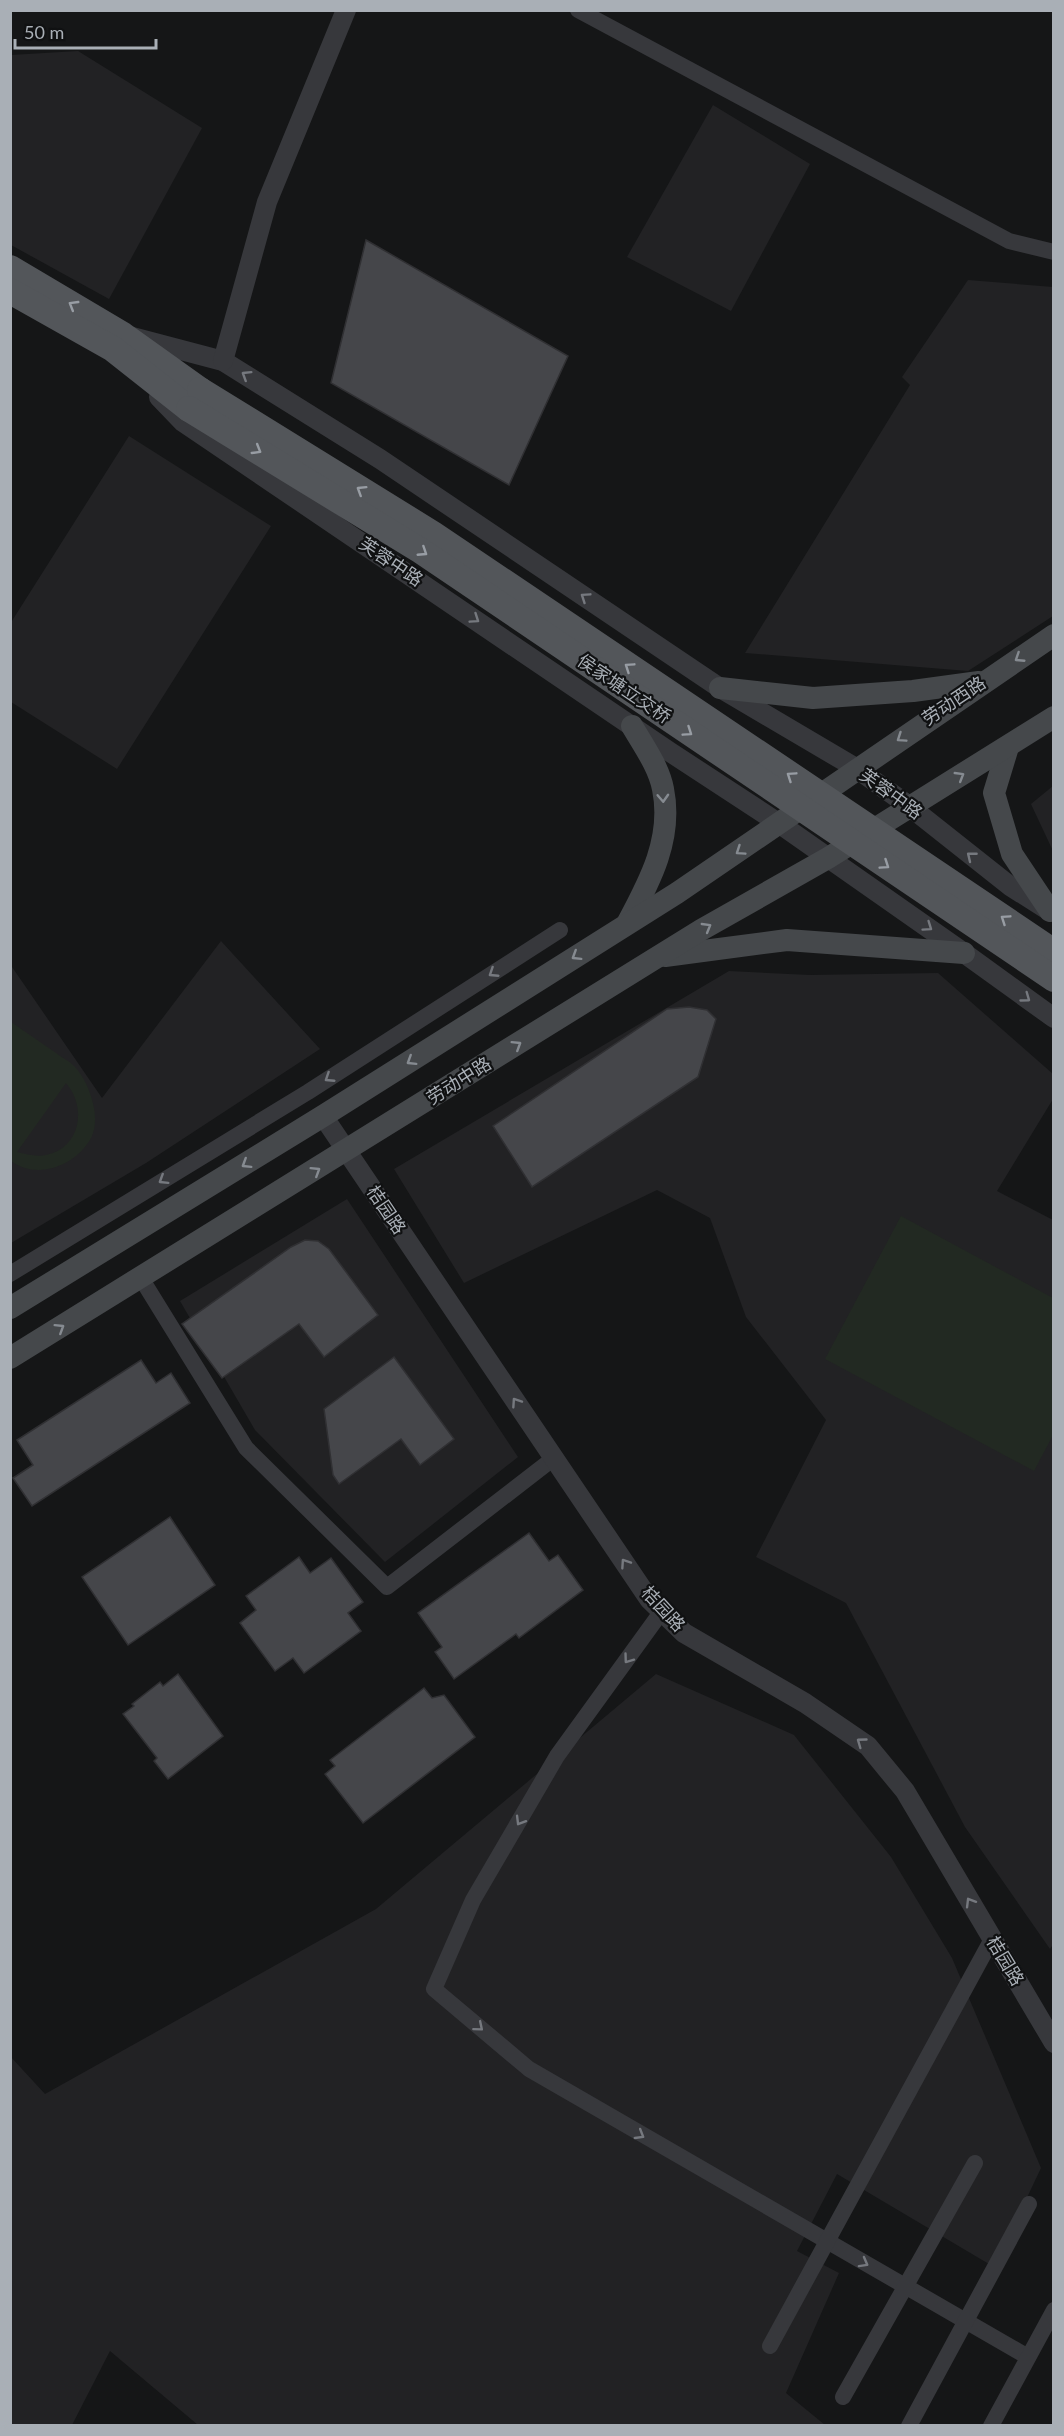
<svg xmlns="http://www.w3.org/2000/svg" width="1064" height="2436" viewBox="0 0 1064 2436" font-family="Lato,'Noto Sans SC',sans-serif">
<style>
.built{fill:#222224}
.green{fill:#222922;fill-rule:evenodd}
.building{fill:#45464a;stroke:#303033;stroke-width:1.5}
.lines{fill:none;stroke-linecap:round;stroke-linejoin:round}
.minor{stroke:#37383c;stroke-width:16}
.tertiary{stroke:#37383c;stroke-width:20}
.secondary{stroke:#45484b;stroke-width:22}
.primary{stroke:#53565a;stroke-width:26}
.primary-bridge{stroke:#53565a;stroke-width:26}
.oneway{stroke:#989da4}
.oneway2{stroke:#76797f}
.oneway3{stroke:#868b91}
.labels{text-anchor:middle;stroke-width:4.5;stroke-linejoin:round;paint-order:stroke}
.street-label{font-size:18px;fill:#a9afb6;stroke:#101112}
</style>
<rect width="100%" height="100%" fill="#151617"/>
<g class="built">
<path d="M 78,51 L 202,128 L 109,299 L 11,245 L 11,55 Z"/>
<path d="M 713,105 L 810,164 L 731,311 L 627,257 Z"/>
<path d="M 968,280 L 1053,287 L 1053,616 L 968,671 L 745,653 L 910,385 L 902,377 Z"/>
<path d="M 129,436 L 271,526 L 117,769 L 11,702 L 10,624 Z"/>
<path d="M 1053,786 L 1053,851 L 1031,804 Z"/>
<path d="M 221,941 L 320,1049 L 146,1163 L 11,1243 L 10,964 L 102,1098 Z"/>
<path d="M 729,971 L 810,975 L 938,973 L 1053,1074 L 1053,1099 L 997,1191 L 1053,1220 L 1054,1943 L 1050,1949 L 965,1827 L 846,1603 L 756,1557 L 826,1420 L 746,1317 L 710,1218 L 657,1190 L 464,1283 L 394,1169 Z"/>
<path d="M 347,1199 L 518,1457 L 385,1562 L 255,1430 L 180,1301 Z"/>
<path d="M 656,1674 L 794,1735 L 891,1857 L 952,1958 L 1041,2168 L 994,2267 L 837,2174 L 797,2251 L 839,2273 L 786,2393 L 825,2425 L 198,2425 L 110,2351 L 72,2425 L 11,2425 L 10,2056 L 45,2094 L 376,1909 Z"/>
</g>
<g class="green">
<path d="M 11,1022 C 26,1032 41,1043 56,1053 C 62,1058 70,1061 75,1067 C 89,1082 101,1116 92,1136 C 78,1165 38,1181 11,1161 ZM 66,1083 C 87,1107 81,1148 46,1155 C 36,1157 26,1154 17,1152 Z"/>
<path d="M 901,1216 L 1053,1298 L 1053,1435 L 1034,1471 L 825,1359 Z"/>
</g>
<g class="building">
<path d="M 366,240 L 568,356 L 509,485 L 331,383 Z"/>
<path d="M 689,1007 L 707,1010 L 716,1019 L 698,1077 L 532,1187 L 493,1126 L 667,1009 Z"/>
<path d="M 305,1240 L 318,1241 L 329,1249 L 378,1315 L 324,1357 L 299,1324 L 222,1378 L 182,1324 L 291,1247 Z"/>
<path d="M 394,1357 L 454,1439 L 420,1465 L 401,1439 L 339,1484 L 333,1475 L 324,1409 Z"/>
<path d="M 141,1360 L 156,1383 L 171,1373 L 190,1403 L 32,1506 L 13,1478 L 33,1465 L 17,1440 Z"/>
<path d="M 170,1517 L 215,1585 L 128,1645 L 82,1577 Z"/>
<path d="M 529,1533 L 549,1561 L 558,1555 L 583,1590 L 519,1638 L 516,1634 L 454,1679 L 435,1652 L 442,1647 L 418,1613 Z"/>
<path d="M 299,1557 L 310,1573 L 331,1558 L 363,1602 L 348,1613 L 361,1631 L 304,1673 L 293,1658 L 275,1671 L 240,1623 L 256,1610 L 246,1596 Z"/>
<path d="M 178,1674 L 223,1736 L 168,1779 L 154,1761 L 157,1758 L 123,1714 L 134,1706 L 132,1704 L 160,1682 L 163,1686 Z"/>
<path d="M 424,1688 L 432,1698 L 444,1695 L 475,1737 L 363,1823 L 325,1774 L 335,1766 L 330,1760 Z"/>
</g>
<g class="lines">
<g class="minor">
<path d="M 578,10 L 1009,241 L 1054,252"/>
<path d="M 10,1274 L 308,1092 L 560,930"/>
<path d="M 141,1278 L 246,1448 L 387,1587 L 554,1458"/>
<path d="M 662,1611 L 557,1756 L 473,1900 L 434,1989 L 529,2069 L 1028,2357"/>
<path d="M 770,2346 L 992,1939"/>
<path d="M 843,2397 L 975,2163"/>
<path d="M 909,2426 L 1029,2204"/>
<path d="M 991,2426 L 1054,2310"/>
</g>
<g class="tertiary">
<path d="M 132,337 L 223,361 L 380,459 L 720,688 L 856,768 L 909,806 L 1010,886 L 1048,910"/>
<path d="M 223,361 L 267,202 L 346,10"/>
<path d="M 159,397 L 183,422 L 670,752 L 780,824 L 964,953 L 1054,1018"/>
<path d="M 323,1116 L 649,1599 L 684,1633 L 805,1703 L 868,1746 L 905,1791 L 1054,2043"/>
</g>
<g class="secondary">
<path d="M 720,688 L 813,698 L 913,691 L 979,682"/>
<path d="M 1008,747 L 994,793 L 1012,854 L 1050,911"/>
<path d="M 628,922 C 650,881 673,838 663,789 C 659,767 643,745 632,726"/>
<path d="M 665,956 L 787,940 L 964,953"/>
<path d="M 10,1308 L 323,1116 L 677,893 L 1054,635"/>
<path d="M 10,1358 L 701,930 L 828,858 L 1054,717"/>
</g>
<g class="primary">
<path d="M 10,268 L 123,335 L 200,390"/>
<path d="M 10,291 L 113,349 L 189,409"/>
</g>
<g class="primary-bridge">
<path d="M 200,390 L 433,534 L 1054,952"/>
<path d="M 189,409 L 421,551 L 1054,979"/>
</g>
</g>
<defs><path id="oneway-chevron" d="M-2-3.5L2.5 0L-2 3.5" fill="none" stroke-width="1.6" stroke-linecap="round" stroke-linejoin="round" transform="scale(1.5)"/></defs>
<g class="oneway">
<use href="#oneway-chevron" transform="translate(73 305) rotate(-149)"/>
<use href="#oneway-chevron" transform="translate(257 450) rotate(31)"/>
<use href="#oneway-chevron" transform="translate(361 490) rotate(-148)"/>
<use href="#oneway-chevron" transform="translate(423 552) rotate(33)"/>
<use href="#oneway-chevron" transform="translate(629 667) rotate(-146)"/>
<use href="#oneway-chevron" transform="translate(688 732) rotate(34)"/>
<use href="#oneway-chevron" transform="translate(791 776) rotate(-146)"/>
<use href="#oneway-chevron" transform="translate(885 865) rotate(34)"/>
<use href="#oneway-chevron" transform="translate(1005 919) rotate(-146)"/>
</g>
<g class="oneway2">
<use href="#oneway-chevron" transform="translate(246 375) rotate(-148)"/>
<use href="#oneway-chevron" transform="translate(585 597) rotate(-146)"/>
<use href="#oneway-chevron" transform="translate(475 619) rotate(34)"/>
<use href="#oneway-chevron" transform="translate(971 856) rotate(-141)"/>
<use href="#oneway-chevron" transform="translate(928 927) rotate(35)"/>
<use href="#oneway-chevron" transform="translate(493 973) rotate(147)"/>
<use href="#oneway-chevron" transform="translate(1026 998) rotate(36)"/>
<use href="#oneway-chevron" transform="translate(329 1078) rotate(147)"/>
<use href="#oneway-chevron" transform="translate(163 1180) rotate(148)"/>
<use href="#oneway-chevron" transform="translate(516 1402) rotate(-124)"/>
<use href="#oneway-chevron" transform="translate(625 1563) rotate(-124)"/>
<use href="#oneway-chevron" transform="translate(628 1659) rotate(126)"/>
<use href="#oneway-chevron" transform="translate(861 1742) rotate(-144)"/>
<use href="#oneway-chevron" transform="translate(520 1821) rotate(121)"/>
<use href="#oneway-chevron" transform="translate(970 1902) rotate(-121)"/>
<use href="#oneway-chevron" transform="translate(479 2027) rotate(40)"/>
<use href="#oneway-chevron" transform="translate(640 2135) rotate(31)"/>
<use href="#oneway-chevron" transform="translate(864 2263) rotate(29)"/>
</g>
<g class="oneway3">
<use href="#oneway-chevron" transform="translate(1019 658) rotate(147)"/>
<use href="#oneway-chevron" transform="translate(901 738) rotate(146)"/>
<use href="#oneway-chevron" transform="translate(960 776) rotate(-31)"/>
<use href="#oneway-chevron" transform="translate(663 798) rotate(87)"/>
<use href="#oneway-chevron" transform="translate(740 851) rotate(146)"/>
<use href="#oneway-chevron" transform="translate(707 927) rotate(-30)"/>
<use href="#oneway-chevron" transform="translate(576 956) rotate(148)"/>
<use href="#oneway-chevron" transform="translate(517 1045) rotate(-32)"/>
<use href="#oneway-chevron" transform="translate(411 1061) rotate(148)"/>
<use href="#oneway-chevron" transform="translate(246 1164) rotate(148)"/>
<use href="#oneway-chevron" transform="translate(316 1171) rotate(-32)"/>
<use href="#oneway-chevron" transform="translate(60 1328) rotate(-32)"/>
</g>
<g class="labels">
<g class="street-label">
<text transform="translate(391 562) rotate(34)" y="6">芙蓉中路</text>
<text transform="translate(624 689) rotate(34)" y="6">侯家塘立交桥</text>
<text transform="translate(954 701) rotate(-34)" y="6">劳动西路</text>
<text transform="translate(891 794) rotate(36)" y="6">芙蓉中路</text>
<text transform="translate(459 1081) rotate(-32)" y="6">劳动中路</text>
<text transform="translate(386 1210) rotate(56)" y="6">桔园路</text>
<text transform="translate(663 1609) rotate(47)" y="6">桔园路</text>
<text transform="translate(1005 1961) rotate(59)" y="6">桔园路</text>
</g>
</g>
<rect width="1064" height="2436" fill="none" stroke="#a9afb6" stroke-width="24"/>
<path d="M15 39v9h141v-9" fill="none" stroke="#a9afb6" stroke-width="3"/>
<text x="24" y="39" font-size="18" fill="#a9afb6" stroke="#101112" stroke-width="4.5" paint-order="stroke">50 m</text>
</svg>
